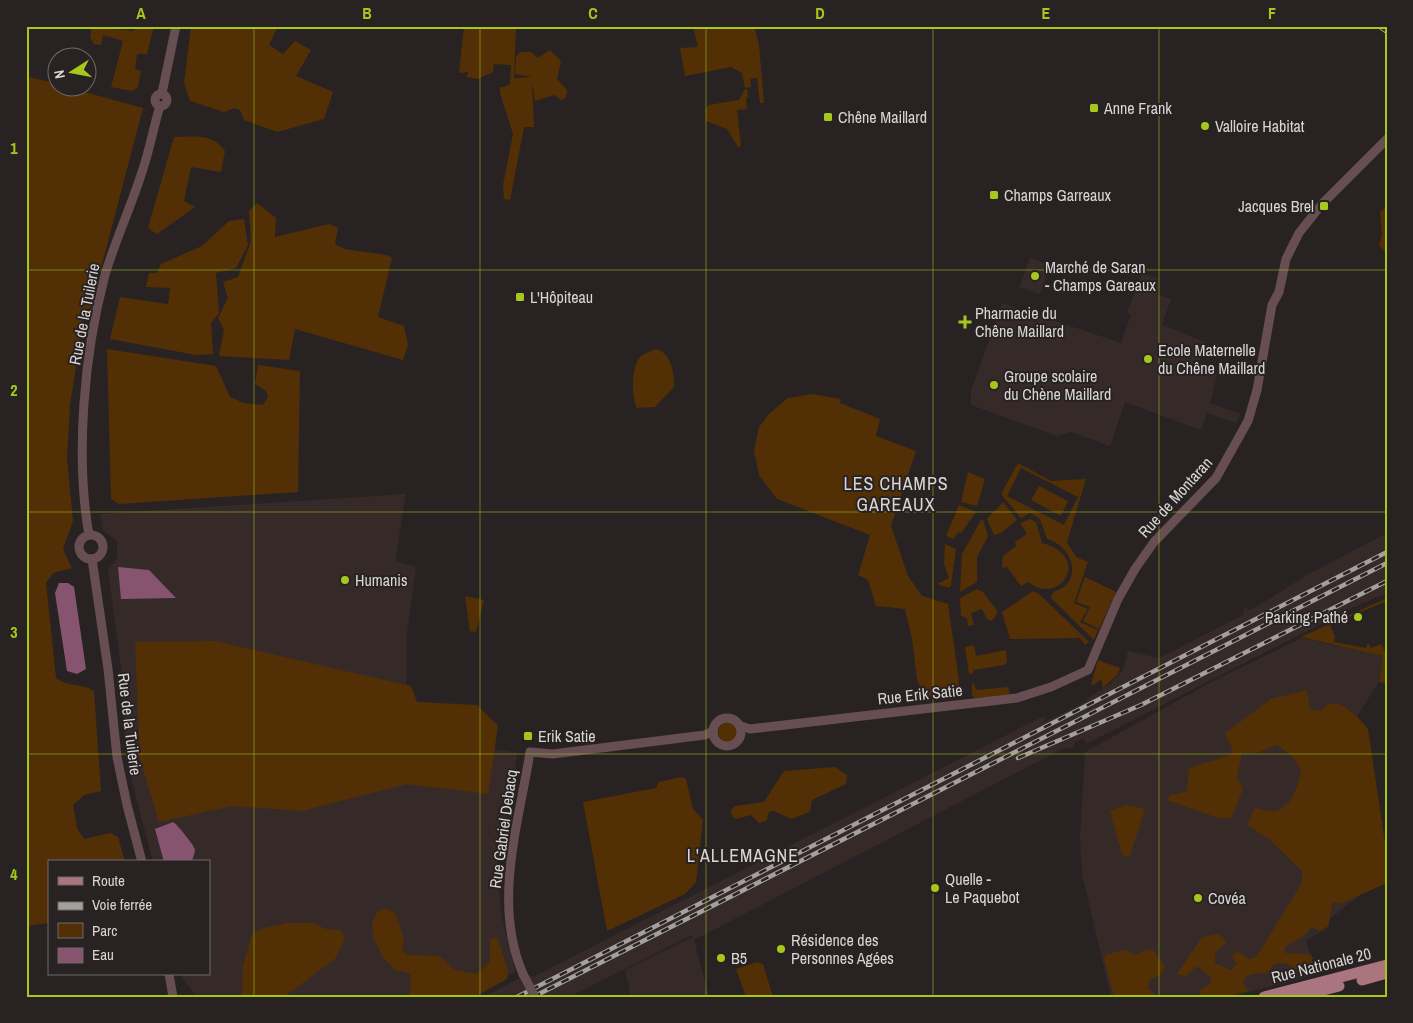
<svg xmlns="http://www.w3.org/2000/svg" width="1413" height="1023" viewBox="0 0 1413 1023" font-family="'Archivo Narrow',sans-serif">
<style>
.built{fill:#362a29}
.green{fill:#532f06;fill-rule:evenodd}
.water{fill:#875470}
.lines{fill:none;stroke-linecap:round;stroke-linejoin:round}
.minor{stroke:#674e53;stroke-width:9}
.major{stroke:#a97680;stroke-width:11}
.rail-casing{stroke:#a4a09f;stroke-width:4.5}
.rail{stroke:#282322;stroke-width:2.5;stroke-dasharray:8;stroke-linecap:butt}
.minor-bridge{stroke:#674e53;stroke-width:9}
.grid{fill:none;stroke:#a8c71c;stroke-width:1;stroke-opacity:0.55}
.poi-dot{fill:#a8c71c;stroke:#282322;stroke-width:2}
.labels{text-anchor:middle;stroke-width:4;stroke-linejoin:round;paint-order:stroke}
.poi-label{font-size:16px;fill:#d9d5d5;stroke:#282322;text-anchor:start}
.street-label{font-size:16px;fill:#d9d5d5;stroke:#282322}
.neighbourhood-label{font-size:18px;letter-spacing:1px;fill:#d9d5d5;stroke:#282322}
.neatline{fill:none;stroke:#a8c71c;stroke-width:2}
.grid-label{font-size:16px;text-anchor:middle;font-weight:bold;fill:#a8c71c}
</style>
<rect width="100%" height="100%" fill="#282322"/>
<g class="built">
<path d="M 1030,258 L 1050,265 L 1040,294 L 1019,287 Z"/>
<path d="M 1142,273 L 1159,279 L 1158,295 L 1171,299 L 1162,325 L 1207,343 L 1196,367 L 1217,375 L 1210,403 L 1240,414 L 1236,423 L 1207,413 L 1201,430 L 1125,402 L 1110,446 L 1071,432 L 1057,436 L 971,405 L 971,391 L 1002,303 L 1121,343 L 1131,315 L 1127,313 Z"/>
<path d="M 406,494 L 395,561 L 416,567 L 407,633 L 406,734 L 517,753 L 507,823 L 496,865 L 502,918 L 515,972 L 465,997 L 198,997 L 183,980 L 182,974 L 209,974 L 209,862 L 153,862 L 126,758 L 121,667 L 108,570 L 117,559 L 117,541 L 103,530 L 100,514 Z"/>
<path d="M 1387,533 L 1387,593 L 1354,607 L 1086,744 L 1084,739 L 1076,741 L 1072,748 L 1064,748 L 694,940 L 709,997 L 631,997 L 625,970 L 693,937 L 692,935 L 569,997 L 484,997 L 523,976 L 522,972 L 533,977 L 1044,716 L 1045,722 L 1087,701 L 1088,698 L 1110,684 L 1123,670 L 1128,651 L 1159,658 L 1243,615 L 1244,608 L 1251,610 L 1307,575 Z"/>
<path d="M 1302,638 L 1383,656 L 1378,683 L 1345,736 L 1372,885 L 1329,920 L 1329,927 L 1306,940 L 1316,975 L 1228,997 L 1111,997 L 1082,874 L 1080,838 L 1085,752 L 1213,681 Z"/>
</g>
<g class="green">
<path d="M 137,26 L 154,26 L 147,54 L 137,54 L 135,69 L 141,71 L 138,87 L 132,91 L 111,87 L 123,41 L 103,35 L 101,45 L 94,44 L 90,37 L 92,27 L 134,31 Z"/>
<path d="M 191,26 L 278,26 L 269,45 L 283,54 L 295,41 L 311,50 L 296,76 L 333,92 L 324,119 L 277,132 L 244,120 L 240,110 L 234,108 L 224,112 L 190,101 L 184,83 Z"/>
<path d="M 464,26 L 516,27 L 514,78 L 532,77 L 515,74 L 516,57 L 520,52 L 531,52 L 538,58 L 550,50 L 561,61 L 557,79 L 567,90 L 566,97 L 562,100 L 554,95 L 535,101 L 532,81 L 534,127 L 524,127 L 510,200 L 504,199 L 503,185 L 513,134 L 500,93 L 500,87 L 504,87 L 510,84 L 511,65 L 494,64 L 493,72 L 478,79 L 467,77 L 468,72 L 459,73 Z"/>
<path d="M 693,26 L 754,26 L 759,45 L 764,103 L 760,103 L 757,78 L 750,79 L 751,87 L 745,88 L 742,73 L 731,67 L 685,76 L 680,48 L 698,47 Z"/>
<path d="M 26,76 L 57,84 L 58,88 L 70,88 L 143,108 L 90,310 L 85,312 L 83,322 L 70,405 L 67,458 L 73,521 L 63,549 L 72,568 L 53,573 L 46,583 L 56,678 C 70,688 82,683 94,691 L 101,791 L 84,795 L 73,805 L 77,828 L 84,839 L 110,833 L 118,837 L 125,862 L 49,862 L 49,923 L 26,926 Z"/>
<path d="M 745,89 L 747,89 L 748,97 L 746,98 L 747,109 L 737,110 L 741,146 L 738,147 L 727,129 L 706,121 L 705,109 L 709,105 L 739,100 Z"/>
<path d="M 174,137 C 195,137 211,133 225,151 L 221,172 L 191,167 L 184,201 L 195,207 L 157,234 L 148,228 Z"/>
<path d="M 257,203 L 276,218 L 275,237 L 329,224 L 338,228 L 335,244 L 344,249 L 387,255 L 392,258 L 378,317 L 404,326 L 408,345 L 403,360 L 295,329 L 289,360 L 219,356 L 224,330 L 218,318 L 228,298 L 223,282 L 238,277 L 251,241 L 249,211 Z"/>
<path d="M 1385,208 L 1387,208 L 1387,250 L 1384,251 L 1379,245 L 1382,235 L 1380,212 Z"/>
<path d="M 244,219 L 248,245 L 236,268 L 216,273 L 219,313 L 211,323 L 213,354 L 196,355 L 110,339 L 120,297 L 168,304 L 170,288 L 146,287 L 149,273 L 157,273 L 161,264 L 202,246 L 229,221 Z"/>
<path d="M 107,349 L 216,366 L 230,397 L 244,403 L 263,405 L 268,397 L 266,391 L 255,384 L 258,365 L 300,371 L 298,492 L 119,504 L 111,499 Z"/>
<path d="M 656,349 C 672,354 674,372 674,387 L 655,407 L 637,408 C 631,396 631,366 641,356 C 645,353 651,351 656,349 Z"/>
<path d="M 812,394 L 841,399 L 840,403 L 880,419 L 876,436 L 916,451 L 891,526 L 908,576 L 922,596 L 948,604 L 959,681 L 958,692 L 926,697 L 917,680 L 912,639 L 905,609 L 876,606 L 868,580 L 858,575 L 870,535 L 777,499 L 759,475 L 754,451 L 759,427 L 770,413 L 788,398 Z"/>
<path d="M 1018,463 L 1051,481 L 1086,479 L 1067,542 L 1076,557 L 1088,562 L 1074,603 L 1088,609 L 1080,622 L 1098,630 L 1094,640 L 1051,598 L 1053,592 C 1084,584 1074,546 1047,539 L 1040,519 L 1030,513 L 1021,518 L 1001,494 ZM 1021,468 L 1078,497 L 1064,525 L 1007,496 Z"/>
<path d="M 968,472 L 985,479 L 977,506 L 961,502 Z"/>
<path d="M 1039,486 L 1068,501 L 1061,516 L 1031,500 Z"/>
<path d="M 1003,502 L 1017,520 L 1001,533 L 994,535 L 987,519 Z"/>
<path d="M 959,505 L 976,512 L 961,533 L 958,532 L 954,539 L 946,536 Z"/>
<path d="M 1030,519 L 1036,522 L 1042,543 C 1094,557 1059,607 1028,582 L 1021,586 L 1007,567 L 1002,568 L 1003,556 L 1016,546 L 1015,542 L 1027,534 L 1020,523 Z"/>
<path d="M 981,520 L 983,520 L 988,536 L 977,557 L 977,582 L 960,592 L 962,554 Z"/>
<path d="M 945,544 L 956,549 L 951,585 L 949,588 L 937,584 L 949,578 L 944,564 Z"/>
<path d="M 1085,577 L 1116,592 L 1099,629 L 1083,621 L 1090,607 L 1076,602 Z"/>
<path d="M 977,589 L 983,592 L 998,612 L 992,621 L 987,619 L 982,609 L 971,613 L 974,625 L 968,626 L 967,618 L 961,616 L 960,598 Z"/>
<path d="M 1033,591 L 1039,594 L 1089,642 L 1085,645 L 1080,638 L 1010,639 L 1002,612 Z"/>
<path d="M 465,596 L 484,600 L 476,632 L 470,631 Z"/>
<path d="M 1387,598 L 1387,601 L 1330,625 L 1335,636 L 1334,642 L 1366,648 L 1368,643 L 1371,648 L 1381,644 L 1387,656 L 1385,663 L 1387,683 L 1379,682 L 1383,656 L 1301,637 Z"/>
<path d="M 215,641 L 411,686 L 417,702 L 477,705 L 498,726 L 488,794 L 407,784 L 302,811 L 232,806 L 159,822 L 140,759 L 135,642 Z"/>
<path d="M 974,645 L 976,656 L 1006,650 L 1007,662 L 1004,665 L 973,670 L 973,673 L 969,674 L 965,647 Z"/>
<path d="M 1098,660 L 1120,668 L 1117,675 L 1103,688 L 1101,679 L 1094,685 L 1091,684 Z"/>
<path d="M 972,684 L 974,684 L 976,690 L 1008,687 L 1010,693 L 1007,696 L 975,698 L 972,695 Z"/>
<path d="M 1307,690 L 1310,709 L 1320,711 C 1323,709 1327,705 1330,704 C 1343,700 1361,720 1368,729 L 1387,856 L 1387,883 L 1340,904 L 1333,902 L 1328,926 L 1320,931 L 1311,927 L 1305,935 L 1285,947 L 1285,953 L 1310,954 L 1313,958 L 1309,971 L 1302,973 L 1286,963 L 1274,964 L 1267,973 C 1258,974 1247,972 1243,982 L 1248,991 L 1223,997 L 1201,997 L 1200,990 L 1211,983 L 1211,977 L 1197,966 L 1186,976 L 1177,974 L 1202,937 L 1217,934 L 1224,938 L 1226,943 L 1215,953 L 1215,963 L 1231,970 L 1237,963 L 1232,958 L 1234,953 L 1239,952 L 1249,959 L 1256,957 L 1302,883 L 1302,871 L 1269,839 L 1247,825 L 1255,808 C 1261,809 1269,812 1275,811 C 1292,807 1299,785 1301,770 L 1291,755 L 1277,745 L 1256,753 L 1242,753 L 1237,777 L 1243,789 L 1231,818 L 1218,818 L 1167,800 L 1171,795 L 1187,791 L 1189,768 L 1231,755 L 1232,748 L 1225,733 L 1271,699 Z"/>
<circle cx="728" cy="732" r="10"/>
<path d="M 835,767 L 847,775 L 846,784 L 812,800 L 810,812 L 791,819 L 774,811 L 769,812 L 767,820 L 759,823 L 751,815 L 736,819 L 732,816 L 731,810 L 735,806 L 764,802 L 784,771 Z"/>
<path d="M 682,777 L 686,779 L 693,809 L 703,820 L 696,882 L 685,894 L 607,931 L 583,802 L 656,788 L 659,782 Z"/>
<path d="M 1126,805 L 1145,809 L 1129,858 L 1122,854 L 1110,811 Z"/>
<path d="M 386,908 L 396,914 L 404,940 L 402,950 L 407,955 L 440,956 L 455,970 L 476,974 L 490,962 L 490,939 L 497,937 L 508,971 L 507,979 L 474,997 L 410,997 L 411,974 L 395,970 L 383,957 L 373,937 L 372,923 L 377,912 Z"/>
<path d="M 287,923 L 313,923 L 326,929 L 340,930 L 345,938 L 336,958 L 284,997 L 242,997 L 243,966 L 252,934 L 264,928 Z"/>
<path d="M 1149,949 L 1154,951 L 1165,967 L 1162,973 L 1150,980 L 1148,988 L 1157,997 L 1114,997 L 1104,958 L 1107,954 L 1127,950 L 1135,955 Z"/>
<path d="M 757,962 L 763,964 L 773,997 L 746,997 L 736,969 Z"/>
</g>
<g class="water">
<path d="M 118,567 L 149,570 L 176,598 L 121,599 Z"/>
<path d="M 59,583 L 68,583 L 74,587 L 86,669 L 77,674 L 67,671 L 55,593 Z"/>
<path d="M 173,822 C 176,823 195,846 195,850 C 195,854 192,858 192,862 L 164,862 L 155,829 Z"/>
</g>
<g class="lines">
<g class="minor">
<path d="M 162,93 L 176,26"/>
<circle cx="161" cy="100" r="6"/>
<circle cx="91" cy="547" r="12"/>
<path d="M 89,535 C 75,456 84,353 105,275 C 115,241 130,209 141,175 C 149,153 153,129 160,106"/>
<path d="M 92,559 L 108,669 L 117,757 L 127,805 L 142,862"/>
<circle cx="727" cy="732" r="14"/>
<path d="M 741,726 L 750,729 L 1017,698 L 1051,687 L 1088,670 L 1118,599 L 1135,569 L 1154,542 L 1216,478 L 1248,421 L 1257,390 L 1272,305 L 1279,292 L 1286,259 L 1299,233 L 1322,204 L 1387,139"/>
<path d="M 169,974 L 173,997"/>
<path d="M 523,974 C 492,903 519,823 530,752 L 553,754 L 705,735 L 713,731"/>
</g>
<g class="major">
<path d="M 1362,980 L 1387,973"/>
<path d="M 1264,997 L 1387,965"/>
<path d="M 1297,997 L 1339,986"/>
</g>
<g class="rail-casing">
<g id="rail">
<path d="M 1379,26 L 1387,32"/>
<path d="M 1018,758 L 1141,705 L 1387,581"/>
<path d="M 517,997 L 1387,552"/>
<path d="M 533,997 L 1387,563"/>
</g>
</g>
<use href="#rail" class="rail"/>
<path class="minor-bridge" d="M 523,974 L 535,997"/>
</g>
<path class="grid" d="M 254,26 L 254,997M 480,26 L 480,997M 706,26 L 706,997M 933,26 L 933,997M 1159,26 L 1159,997M 26,270 L 1387,270M 26,512 L 1387,512M 26,754 L 1387,754"/>
<g class="poi-dot">
<rect x="1089" y="103" width="10" height="10" rx="2.5"/>
<rect x="823" y="112" width="10" height="10" rx="2.5"/>
<circle cx="1205" cy="126" r="5"/>
<rect x="989" y="190" width="10" height="10" rx="2.5"/>
<rect x="1319" y="201" width="10" height="10" rx="2.5"/>
<circle cx="1035" cy="276" r="5"/>
<rect x="515" y="292" width="10" height="10" rx="2.5"/>
<path d="M962.5 314.5h5v5h5v5h-5v5h-5v-5h-5v-5h5z"/>
<circle cx="1148" cy="359" r="5"/>
<circle cx="994" cy="385" r="5"/>
<circle cx="345" cy="580" r="5"/>
<circle cx="1358" cy="617" r="5"/>
<rect x="523" y="731" width="10" height="10" rx="2.5"/>
<circle cx="935" cy="888" r="5"/>
<circle cx="1198" cy="898" r="5"/>
<circle cx="781" cy="949" r="5"/>
<circle cx="721" cy="958" r="5"/>
</g>
<g class="labels">
<g class="poi-label">
<text x="1104" y="114">Anne Frank</text>
<text x="838" y="123">Chêne Maillard</text>
<text x="1215" y="132">Valloire Habitat</text>
<text x="1004" y="201">Champs Garreaux</text>
<text x="1314" y="212" text-anchor="end">Jacques Brel</text>
<text x="1045" y="273">Marché de Saran<tspan x="1045" dy="18">- Champs Gareaux</tspan></text>
<text x="530" y="303">L'Hôpiteau</text>
<text x="975" y="319">Pharmacie du<tspan x="975" dy="18">Chêne Maillard</tspan></text>
<text x="1158" y="356">Ecole Maternelle<tspan x="1158" dy="18">du Chêne Maillard</tspan></text>
<text x="1004" y="382">Groupe scolaire<tspan x="1004" dy="18">du Chène Maillard</tspan></text>
<text x="355" y="586">Humanis</text>
<text x="1348" y="623" text-anchor="end">Parking Pathé</text>
<text x="538" y="742">Erik Satie</text>
<text x="945" y="885">Quelle -<tspan x="945" dy="18">Le Paquebot</tspan></text>
<text x="1208" y="904">Covéa</text>
<text x="791" y="946">Résidence des<tspan x="791" dy="18">Personnes Agées</tspan></text>
<text x="731" y="964">B5</text>
</g>
<g class="street-label">
<text transform="translate(84 314) rotate(-79)" y="6">Rue de la Tuilerie</text>
<text transform="translate(1175 497) rotate(-48)" y="6">Rue de Montaran</text>
<text transform="translate(920 694) rotate(-6)" y="6">Rue Erik Satie</text>
<text transform="translate(130 724) rotate(83)" y="6">Rue de la Tuilerie</text>
<text transform="translate(503 829) rotate(-82)" y="6">Rue Gabriel Debacq</text>
<text transform="translate(1321 965) rotate(-14)" y="6">Rue Nationale 20</text>
</g>
<g class="neighbourhood-label">
<text x="896" y="490">LES CHAMPS<tspan x="896" dy="21">GAREAUX</tspan></text>
<text x="743" y="862">L'ALLEMAGNE</text>
</g>
</g>
<rect width="1413" height="1023" fill="none" stroke="#282322" stroke-width="55"/>
<rect x="48" y="860" width="162" height="115" fill="#282322" stroke="#6f6a6a"/>
<rect x="58" y="877" width="25" height="8" fill="#a97680" stroke="#6f6a6a"/>
<text x="92" y="886" font-size="15" fill="#d9d5d5">Route</text>
<rect x="58" y="902" width="25" height="8" fill="#a4a09f" stroke="#6f6a6a"/>
<text x="92" y="910" font-size="15" fill="#d9d5d5">Voie ferrée</text>
<rect x="58" y="923" width="25" height="15" fill="#532f06" stroke="#6f6a6a"/>
<text x="92" y="936" font-size="15" fill="#d9d5d5">Parc</text>
<rect x="58" y="948" width="25" height="15" fill="#875470" stroke="#6f6a6a"/>
<text x="92" y="960" font-size="15" fill="#d9d5d5">Eau</text>
<g transform="translate(72 72) rotate(259)"><circle r="24" fill="#282322" stroke="#6f6a6a"/>
<path d="M0-4L9 19L0 12L-9 19Z" fill="#a8c71c"/>
<text y="-8" font-size="14" font-weight="bold" text-anchor="middle" fill="#d9d5d5">N</text>
</g>
<rect x="28" y="28" width="1358" height="968" class="neatline"/>
<g class="grid-label">
<text x="141" y="19">A</text>
<text x="367" y="19">B</text>
<text x="593" y="19">C</text>
<text x="820" y="19">D</text>
<text x="1046" y="19">E</text>
<text x="1272" y="19">F</text>
<text x="14" y="154">1</text>
<text x="14" y="396">2</text>
<text x="14" y="638">3</text>
<text x="14" y="880">4</text>
</g>
</svg>
